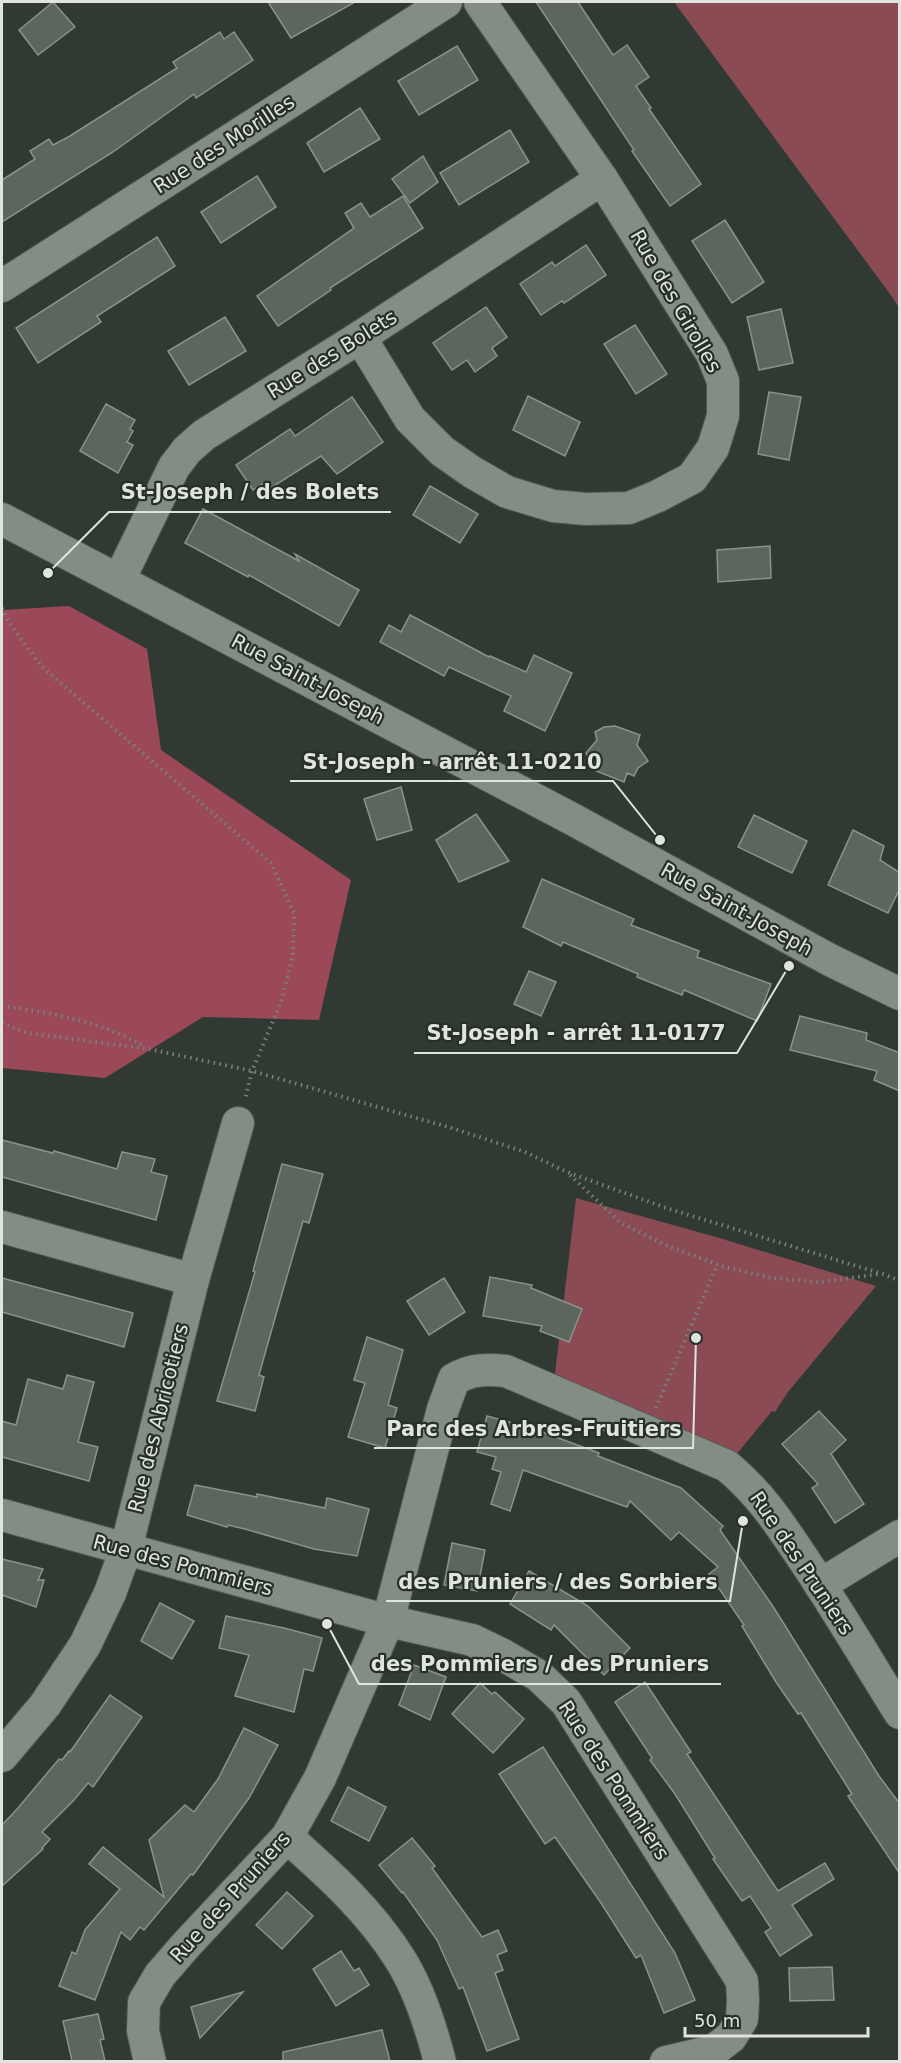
<svg xmlns="http://www.w3.org/2000/svg" width="901" height="2063" viewBox="0 0 901 2063" font-family="'DejaVu Sans',sans-serif">
<style>
.green{fill:#8a4b55}
.forest{fill:#9b4858}
.building{fill:#5c665d;stroke:#89938a;stroke-width:1.5}
.lines{fill:none;stroke-linecap:round;stroke-linejoin:round}
.minor-casing{stroke:#505851;stroke-width:34}
.path{stroke:#7a827b;stroke-width:4;stroke-dasharray:1.5 4.5;stroke-linecap:butt}
.minor{stroke:#838d84;stroke-width:32}
.labels{text-anchor:middle;stroke-width:4.5;stroke-linejoin:round;paint-order:stroke}
.street-label{font-size:20px;fill:#dfe4df;stroke:#273028}
.leader{fill:none;stroke:#dfe4df;stroke-width:2}
.callout-dot{fill:#dfe4df;stroke:#273028;stroke-width:2}
.callout-label{font-size:21px;text-anchor:middle;font-weight:bold;fill:#dfe4df;stroke:#273028;stroke-width:4.5;stroke-linejoin:round;paint-order:stroke}
</style>
<rect width="100%" height="100%" fill="#313a32"/>
<g class="green">
<path d="M 674,2 L 899,2 L 899,308 L 893,298 Z"/>
<path d="M 576,1198 L 716,1237 L 876,1286 L 788,1392 L 775,1412 L 772,1411 L 727,1466 L 553,1390 Z"/>
</g>
<path class="forest" d="M 69,606 L 147,649 L 161,750 L 351,880 L 319,1020 L 203,1017 L 105,1078 L 2,1068 L 2,610 Z"/>
<g class="building">
<path d="M 53,2 L 75,27 L 38,55 L 19,30 Z"/>
<path d="M 268,2 L 355,2 L 291,38 Z"/>
<path d="M 536,2 L 578,2 L 613,55 L 627,45 L 649,77 L 636,86 L 651,108 L 649,109 L 701,184 L 670,206 L 632,151 L 634,150 Z"/>
<path d="M 220,32 L 224,39 L 234,32 L 253,60 L 196,98 L 194,94 L 113,152 L 2,222 L 2,180 L 35,159 L 30,151 L 49,139 L 53,145 L 70,136 L 177,68 L 173,62 Z"/>
<path d="M 457,46 L 478,80 L 419,115 L 398,81 Z"/>
<path d="M 360,108 L 380,139 L 324,172 L 307,143 Z"/>
<path d="M 510,130 L 529,162 L 459,205 L 440,173 Z"/>
<path d="M 423,156 L 438,182 L 410,203 L 392,179 Z"/>
<path d="M 257,176 L 276,207 L 221,243 L 201,212 Z"/>
<path d="M 403,196 L 423,228 L 330,288 L 331,290 L 278,326 L 257,296 L 354,228 L 345,213 L 361,203 L 370,217 Z"/>
<path d="M 725,220 L 764,282 L 732,303 L 692,241 Z"/>
<path d="M 157,237 L 175,266 L 97,316 L 101,322 L 38,363 L 16,328 Z"/>
<path d="M 586,245 L 606,275 L 564,303 L 562,301 L 541,315 L 520,284 L 552,262 L 555,266 Z"/>
<path d="M 486,307 L 507,337 L 492,348 L 497,356 L 475,372 L 467,360 L 452,370 L 433,343 Z"/>
<path d="M 781,309 L 793,363 L 759,370 L 747,317 Z"/>
<path d="M 225,317 L 246,351 L 189,385 L 168,351 Z"/>
<path d="M 635,325 L 667,374 L 636,394 L 604,344 Z"/>
<path d="M 769,392 L 801,397 L 789,460 L 758,454 Z"/>
<path d="M 528,396 L 580,422 L 565,456 L 513,430 Z"/>
<path d="M 352,397 L 383,442 L 337,474 L 321,456 L 266,491 L 262,484 L 253,490 L 236,465 L 290,429 L 295,436 Z"/>
<path d="M 106,404 L 135,420 L 130,429 L 133,431 L 127,442 L 133,445 L 118,473 L 80,451 Z"/>
<path d="M 430,486 L 478,514 L 460,543 L 413,515 Z"/>
<path d="M 203,509 L 299,561 L 295,554 L 359,590 L 339,626 L 249,575 L 248,577 L 185,543 Z"/>
<path d="M 770,546 L 771,578 L 718,582 L 717,550 Z"/>
<path d="M 410,615 L 489,657 L 490,656 L 526,672 L 534,655 L 572,673 L 545,731 L 504,711 L 511,696 L 449,667 L 444,676 L 380,642 L 389,625 L 401,632 Z"/>
<path d="M 615,726 L 640,735 L 637,745 L 648,761 L 638,768 L 634,776 L 627,773 L 624,782 L 596,771 L 586,753 L 597,740 L 595,732 L 604,727 Z"/>
<path d="M 401,787 L 412,830 L 377,840 L 364,799 Z"/>
<path d="M 476,814 L 509,861 L 459,882 L 436,840 Z"/>
<path d="M 754,815 L 807,841 L 792,873 L 738,847 Z"/>
<path d="M 853,830 L 884,846 L 880,860 L 900,873 L 900,888 L 888,913 L 828,885 Z"/>
<path d="M 542,879 L 634,919 L 631,925 L 699,951 L 697,957 L 771,984 L 757,1021 L 684,990 L 682,995 L 637,977 L 638,974 L 563,942 L 561,946 L 523,927 Z"/>
<path d="M 529,971 L 556,982 L 541,1016 L 514,1004 Z"/>
<path d="M 800,1016 L 867,1033 L 866,1040 L 900,1053 L 900,1091 L 874,1080 L 877,1071 L 790,1050 Z"/>
<path d="M 2,1140 L 53,1153 L 54,1151 L 117,1169 L 122,1152 L 155,1159 L 151,1172 L 167,1176 L 156,1220 L 2,1177 Z"/>
<path d="M 282,1164 L 323,1174 L 309,1223 L 303,1221 L 277,1311 L 259,1375 L 264,1377 L 255,1411 L 217,1401 L 255,1272 L 253,1271 Z"/>
<path d="M 490,1277 L 532,1285 L 531,1288 L 582,1309 L 569,1342 L 540,1331 L 542,1326 L 483,1316 Z"/>
<path d="M 2,1278 L 133,1313 L 124,1347 L 2,1312 Z"/>
<path d="M 444,1278 L 465,1312 L 429,1335 L 407,1301 Z"/>
<path d="M 367,1337 L 403,1350 L 388,1405 L 397,1408 L 385,1448 L 348,1437 L 365,1383 L 354,1380 Z"/>
<path d="M 67,1375 L 94,1382 L 78,1442 L 98,1447 L 89,1481 L 2,1457 L 2,1421 L 16,1425 L 28,1379 L 63,1389 Z"/>
<path d="M 819,1411 L 846,1440 L 831,1454 L 864,1504 L 835,1523 L 812,1488 L 818,1484 L 782,1444 Z"/>
<path d="M 487,1416 L 534,1429 L 599,1453 L 598,1456 L 681,1488 L 723,1526 L 720,1530 L 774,1608 L 879,1776 L 900,1804 L 900,1874 L 848,1796 L 852,1794 L 801,1713 L 798,1714 L 776,1682 L 742,1626 L 744,1625 L 709,1574 L 718,1567 L 679,1532 L 671,1540 L 630,1501 L 627,1507 L 523,1470 L 510,1511 L 491,1504 L 501,1472 L 492,1469 L 496,1457 L 477,1452 Z"/>
<path d="M 195,1485 L 257,1497 L 257,1494 L 325,1508 L 327,1498 L 369,1509 L 357,1556 L 314,1549 L 245,1529 L 228,1525 L 227,1527 L 187,1515 Z"/>
<path d="M 452,1543 L 485,1550 L 477,1591 L 444,1585 Z"/>
<path d="M 2,1559 L 43,1569 L 38,1580 L 44,1580 L 36,1607 L 2,1595 Z"/>
<path d="M 529,1571 L 588,1606 L 630,1648 L 604,1675 L 554,1625 L 551,1630 L 510,1604 Z"/>
<path d="M 160,1603 L 194,1621 L 172,1659 L 141,1641 Z"/>
<path d="M 226,1616 L 284,1628 L 322,1638 L 313,1671 L 304,1669 L 294,1712 L 235,1696 L 249,1655 L 219,1648 Z"/>
<path d="M 414,1665 L 446,1677 L 430,1720 L 399,1705 Z"/>
<path d="M 645,1682 L 691,1752 L 687,1754 L 778,1891 L 825,1863 L 834,1879 L 792,1905 L 812,1935 L 780,1956 L 765,1932 L 771,1928 L 750,1896 L 742,1901 L 713,1859 L 715,1858 L 675,1794 L 650,1760 L 652,1758 L 615,1702 Z"/>
<path d="M 480,1683 L 492,1694 L 495,1692 L 524,1719 L 493,1753 L 452,1714 Z"/>
<path d="M 110,1695 L 142,1717 L 93,1787 L 88,1783 L 74,1800 L 42,1832 L 50,1839 L 42,1848 L 43,1849 L 2,1886 L 2,1825 L 18,1808 L 59,1759 L 62,1760 L 69,1751 L 70,1752 Z"/>
<path d="M 244,1728 L 278,1745 L 249,1798 L 193,1875 L 191,1874 L 144,1930 L 140,1927 L 130,1940 L 121,1932 L 95,2000 L 59,1986 L 72,1952 L 76,1954 L 85,1930 L 120,1889 L 89,1864 L 103,1847 L 164,1897 L 149,1840 L 185,1805 L 194,1812 L 218,1779 Z"/>
<path d="M 543,1747 L 675,1953 L 695,2000 L 664,2013 L 641,1955 L 636,1958 L 601,1903 L 555,1837 L 545,1844 L 499,1774 Z"/>
<path d="M 348,1787 L 386,1807 L 369,1841 L 331,1821 Z"/>
<path d="M 412,1838 L 435,1866 L 432,1868 L 482,1937 L 498,1930 L 507,1951 L 497,1955 L 503,1970 L 495,1973 L 519,2039 L 487,2051 L 463,1987 L 459,1989 L 437,1940 L 403,1892 L 402,1893 L 379,1865 Z"/>
<path d="M 287,1892 L 313,1916 L 282,1949 L 256,1925 Z"/>
<path d="M 341,1951 L 354,1971 L 359,1968 L 369,1985 L 336,2006 L 313,1969 Z"/>
<path d="M 832,1967 L 834,2000 L 790,2001 L 789,1968 Z"/>
<path d="M 243,1992 L 200,2038 L 191,2007 Z"/>
<path d="M 98,2014 L 104,2039 L 100,2040 L 105,2061 L 72,2061 L 63,2021 Z"/>
<path d="M 382,2030 L 390,2061 L 283,2061 L 283,2052 Z"/>
</g>
<g class="lines">
<g class="minor-casing">
<g id="minor">
<path d="M 2,286 L 446,2"/>
<path d="M 360,337 L 410,419 L 442,451 L 472,472 L 507,492 L 553,506 L 586,509 L 629,508 L 658,496 L 692,478 L 713,448 L 723,416 L 723,381 L 712,354 L 602,179 L 480,2"/>
<path d="M 2,519 L 574,820 L 830,960 L 900,994"/>
<path d="M 119,580 L 174,467 L 187,450 L 204,435 L 360,337 L 602,179"/>
<path d="M 2,1227 L 193,1280"/>
<path d="M 2,1515 L 388,1621 L 472,1640 L 503,1655 L 539,1676 L 566,1702 L 742,1981 L 743,2000 L 742,2019 L 731,2037 L 713,2051 L 666,2062"/>
<path d="M 820,1585 L 900,1536"/>
<path d="M 2,1756 L 45,1705 L 85,1645 L 110,1593 L 126,1549 L 193,1280 L 238,1123"/>
<path d="M 287,1837 C 329,1874 370,1911 400,1959 C 419,1989 431,2027 440,2062"/>
<path d="M 150,2062 L 143,2031 L 144,2002 L 160,1975 L 186,1945 L 287,1837 L 320,1778 L 388,1621 L 443,1409 L 454,1379 C 472,1369 486,1369 506,1371 L 727,1466 C 764,1497 783,1529 810,1569 C 841,1616 870,1665 900,1713"/>
</g>
</g>
<g class="path">
<path d="M 2,608 L 9,623 L 42,667 L 271,863 L 294,913 L 293,955 L 281,1002 L 252,1071 L 245,1099"/>
<path d="M 2,1006 C 51,1013 102,1021 145,1047"/>
<path d="M 2,1023 L 27,1033 L 149,1049 L 252,1071 L 455,1129 L 525,1152 L 567,1172 L 669,1209 L 883,1274 L 900,1281"/>
<path d="M 570,1175 L 621,1223 L 663,1244 L 721,1266 L 772,1278 L 819,1282 L 880,1274"/>
<path d="M 656,1408 L 717,1265"/>
</g>
<use href="#minor" class="minor"/>
</g>
<g class="labels">
<g class="street-label">
<text transform="translate(224 144) rotate(-33)" y="7">Rue des Morilles</text>
<text transform="translate(676 301) rotate(60)" y="7">Rue des Girolles</text>
<text transform="translate(332 354) rotate(-32)" y="7">Rue des Bolets</text>
<text transform="translate(308 679) rotate(28)" y="7">Rue Saint-Joseph</text>
<text transform="translate(737 909) rotate(29)" y="7">Rue Saint-Joseph</text>
<text transform="translate(158 1418) rotate(-76)" y="7">Rue des Abricotiers</text>
<text transform="translate(802 1563) rotate(56)" y="7">Rue des Pruniers</text>
<text transform="translate(183 1565) rotate(15)" y="7">Rue des Pommiers</text>
<text transform="translate(614 1780) rotate(57)" y="7">Rue des Pommiers</text>
<text transform="translate(230 1897) rotate(-48)" y="7">Rue des Pruniers</text>
</g>
</g>
<path class="leader" d="M48 573L109 512H391M660 840L613 781H290M789 966L737 1053H414M696 1338L693 1448H374M743 1521L730 1601H386M327 1624L359 1684H721"/>
<g class="callout-dot">
<circle cx="48" cy="573" r="6"/>
<circle cx="660" cy="840" r="6"/>
<circle cx="789" cy="966" r="6"/>
<circle cx="696" cy="1338" r="6"/>
<circle cx="743" cy="1521" r="6"/>
<circle cx="327" cy="1624" r="6"/>
</g>
<g class="callout-label">
<text x="250" y="499">St-Joseph / des Bolets</text>
<text x="452" y="769">St-Joseph - arrêt 11-0210</text>
<text x="576" y="1040">St-Joseph - arrêt 11-0177</text>
<text x="534" y="1436">Parc des Arbres-Fruitiers</text>
<text x="558" y="1589">des Pruniers / des Sorbiers</text>
<text x="540" y="1671">des Pommiers / des Pruniers</text>
</g>
<rect width="901" height="2063" fill="none" stroke="#dfe4df" stroke-width="6"/>
<path d="M685 2027v9h183v-9" fill="none" stroke="#dfe4df" stroke-width="3"/>
<text x="694" y="2027" font-size="18" fill="#dfe4df" stroke="#273028" stroke-width="4.5" paint-order="stroke">50 m</text>
</svg>
